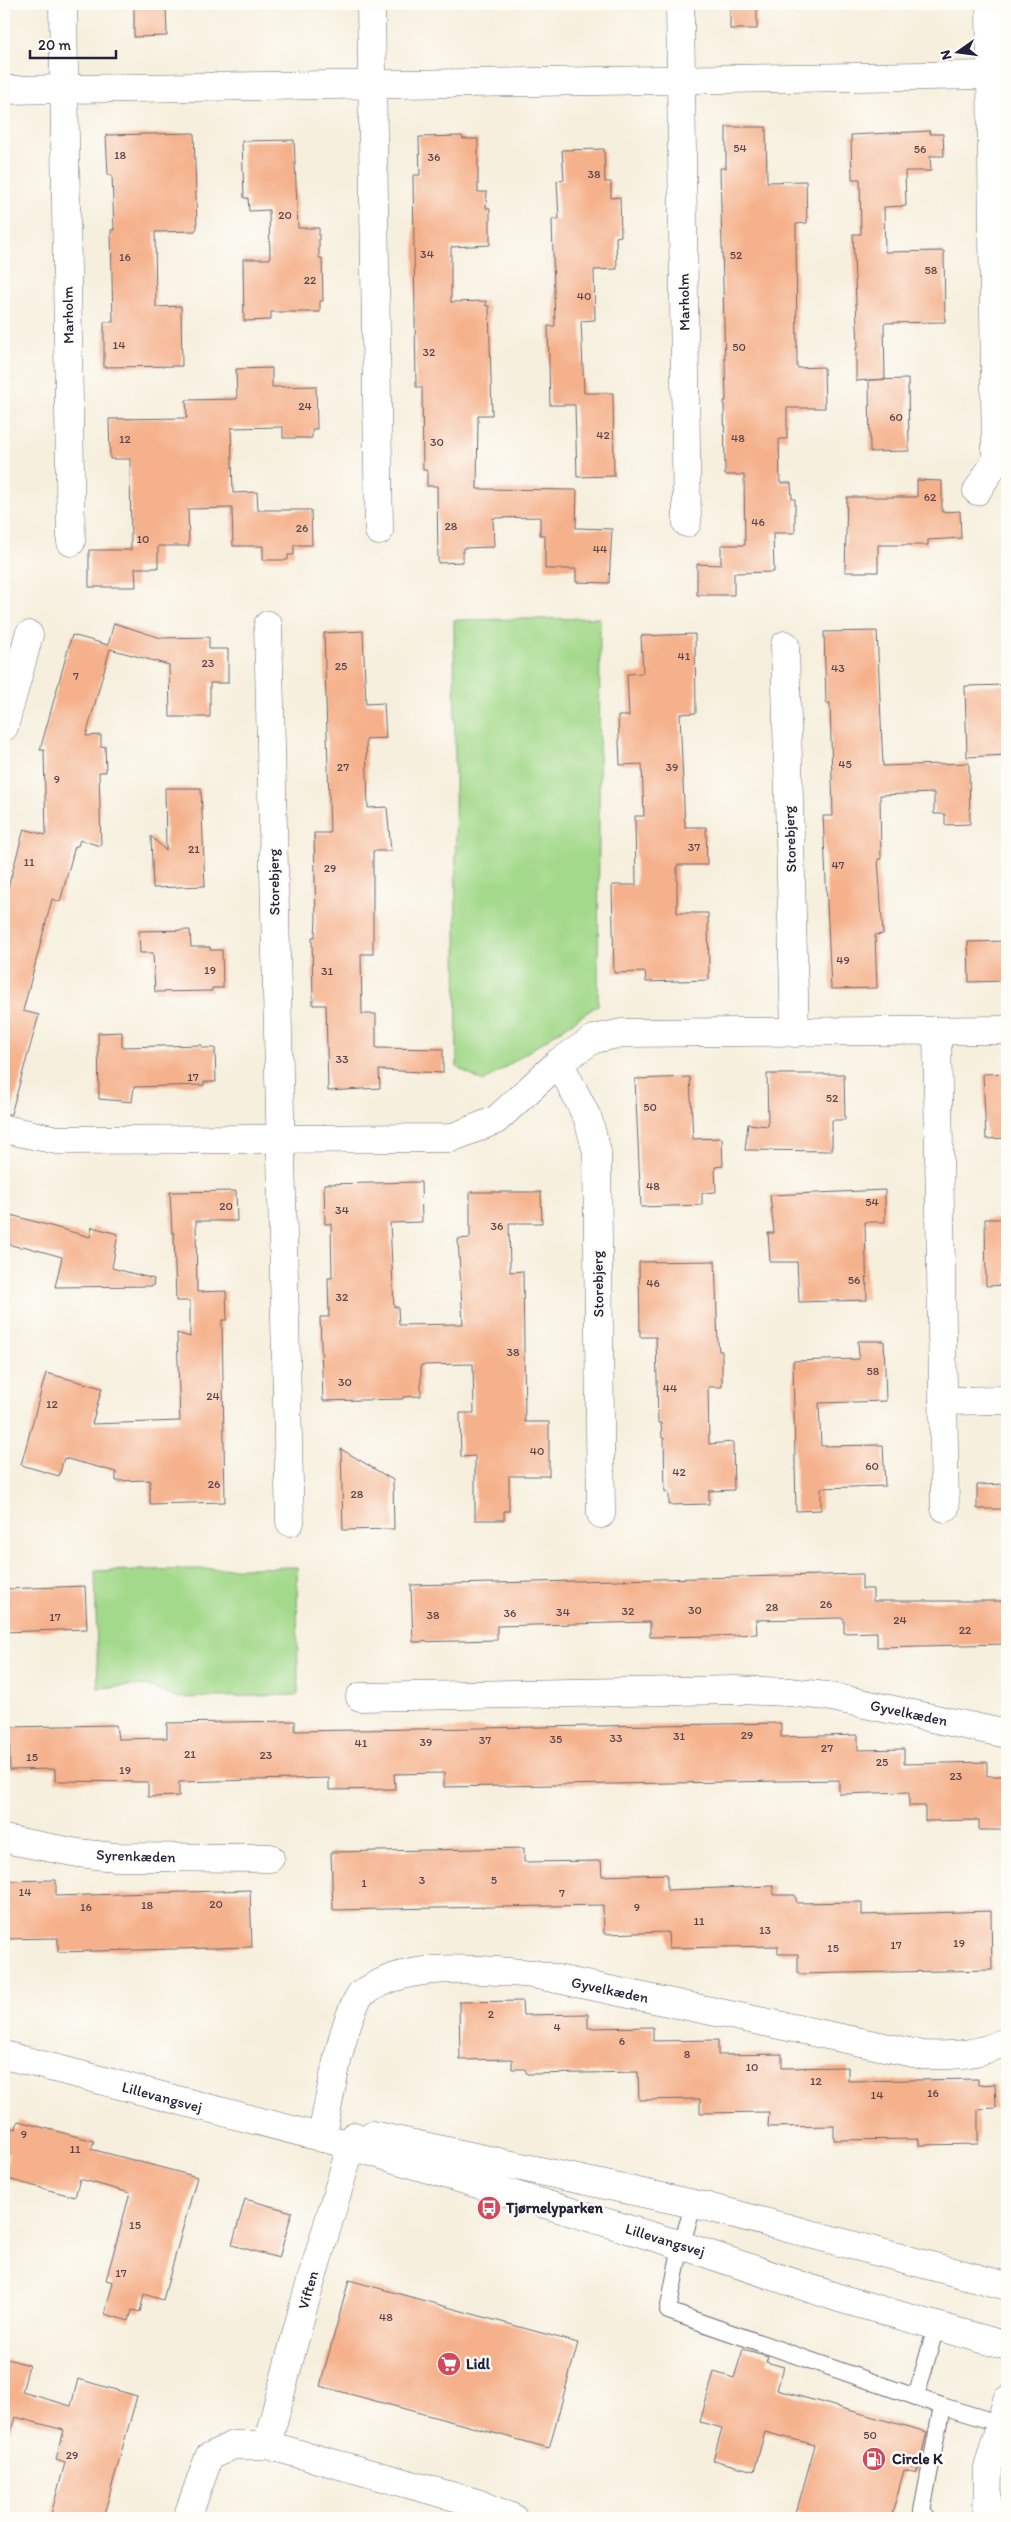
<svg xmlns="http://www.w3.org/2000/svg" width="1011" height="2522" viewBox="0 0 1011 2522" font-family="Itim,sans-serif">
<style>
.green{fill:#a3d98a;stroke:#627e62}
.building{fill:#f5b18b}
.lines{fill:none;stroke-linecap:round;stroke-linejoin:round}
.service-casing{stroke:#6c6a74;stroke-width:18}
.minor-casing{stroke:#6c6a74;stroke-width:29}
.tertiary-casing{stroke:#6c6a74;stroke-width:29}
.service{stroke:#fff;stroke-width:16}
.minor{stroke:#fff;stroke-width:28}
.tertiary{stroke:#fff;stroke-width:28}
.labels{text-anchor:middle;stroke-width:5;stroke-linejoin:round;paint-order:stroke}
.number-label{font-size:12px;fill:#57464f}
.street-label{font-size:15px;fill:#22223b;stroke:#fdfcf7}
.poi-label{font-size:15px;font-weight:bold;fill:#22223b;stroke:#fdfcf7;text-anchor:start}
</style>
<rect width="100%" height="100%" fill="#fdfcf7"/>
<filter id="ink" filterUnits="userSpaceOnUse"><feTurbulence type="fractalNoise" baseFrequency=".02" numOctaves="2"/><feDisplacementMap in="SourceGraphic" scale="10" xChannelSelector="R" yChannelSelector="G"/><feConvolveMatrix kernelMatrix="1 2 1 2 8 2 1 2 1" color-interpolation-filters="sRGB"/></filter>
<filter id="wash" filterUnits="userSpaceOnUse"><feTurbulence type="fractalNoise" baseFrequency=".0096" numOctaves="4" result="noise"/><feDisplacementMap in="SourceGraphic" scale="20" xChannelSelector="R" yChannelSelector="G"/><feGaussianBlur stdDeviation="1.12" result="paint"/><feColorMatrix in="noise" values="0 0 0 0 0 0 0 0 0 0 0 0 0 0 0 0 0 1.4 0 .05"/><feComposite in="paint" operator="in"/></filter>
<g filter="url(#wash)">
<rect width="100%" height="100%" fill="#f6efdd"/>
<g class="green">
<path d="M 600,618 L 598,1005 L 483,1082 L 457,1067 L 454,620 Z"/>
<path d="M 297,1567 L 298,1695 L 176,1698 L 146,1685 L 98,1688 L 95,1571 Z"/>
</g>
<g id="blocks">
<g class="building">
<path d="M 134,4 L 166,4 L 167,36 L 134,37 Z"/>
<rect x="730" y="4" width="27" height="25"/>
<path d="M 726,127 L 766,127 L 767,182 L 806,181 L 807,223 L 796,224 L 797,368 L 824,367 L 825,408 L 787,408 L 787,439 L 779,439 L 780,483 L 791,483 L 792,499 L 795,499 L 795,533 L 773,533 L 774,572 L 734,573 L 734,595 L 697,595 L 697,564 L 721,565 L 721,545 L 745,545 L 744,475 L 725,475 L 724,401 L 726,401 L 720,168 L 726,168 Z"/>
<path d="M 930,131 L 930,134 L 943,134 L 944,156 L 930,156 L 931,171 L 905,171 L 906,206 L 884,207 L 885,252 L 944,251 L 945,322 L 884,323 L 885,379 L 856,381 L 856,347 L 858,347 L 853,234 L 861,234 L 860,179 L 852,179 L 851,135 Z"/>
<path d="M 194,133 L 197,228 L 195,231 L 155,232 L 156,307 L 181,306 L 182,366 L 104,367 L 104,322 L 113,322 L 111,230 L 114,230 L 112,175 L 108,175 L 106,135 Z"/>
<path d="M 462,136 L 463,139 L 478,139 L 478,192 L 487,192 L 486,208 L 490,208 L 490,245 L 451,247 L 451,302 L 486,301 L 486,306 L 489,306 L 492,415 L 478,415 L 477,489 L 577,490 L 576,528 L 612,529 L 609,583 L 576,582 L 576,569 L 545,569 L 545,535 L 540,535 L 540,517 L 493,518 L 494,547 L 463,548 L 463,562 L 438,563 L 437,486 L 427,486 L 427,470 L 423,470 L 422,387 L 416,387 L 413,175 L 420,175 L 419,137 Z"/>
<path d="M 294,140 L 298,228 L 319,228 L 319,258 L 322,258 L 323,301 L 320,301 L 320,312 L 271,312 L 271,320 L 244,321 L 243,259 L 270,259 L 269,210 L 249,211 L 248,198 L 244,198 L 242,141 Z"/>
<path d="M 604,149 L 605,182 L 611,182 L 611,198 L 620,197 L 621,236 L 616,237 L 617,269 L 594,270 L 595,320 L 581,321 L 584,393 L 613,393 L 614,476 L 577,477 L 575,405 L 550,405 L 548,326 L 555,326 L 552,219 L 559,219 L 557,181 L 564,180 L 562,150 Z"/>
<path d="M 272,368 L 272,387 L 316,386 L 317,429 L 312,429 L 312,438 L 283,438 L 283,427 L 231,428 L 233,493 L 257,492 L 258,510 L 311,510 L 312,545 L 294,545 L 294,555 L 288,555 L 288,560 L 263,560 L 263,546 L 233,546 L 232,508 L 188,509 L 189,546 L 158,546 L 158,568 L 135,568 L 136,587 L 89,587 L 89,550 L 131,550 L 130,459 L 110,459 L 109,419 L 187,418 L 186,400 L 237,399 L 236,369 Z"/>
<path d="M 908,379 L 909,451 L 870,452 L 869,380 Z"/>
<path d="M 917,480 L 942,481 L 942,512 L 960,511 L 961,538 L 928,540 L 928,545 L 878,545 L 878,572 L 845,572 L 847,497 L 917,497 Z"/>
<path d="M 114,623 L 161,638 L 209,637 L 209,649 L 228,649 L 228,683 L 210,683 L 210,717 L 170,717 L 169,665 L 110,649 L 86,736 L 101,735 L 101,747 L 105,746 L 106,772 L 99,772 L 101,846 L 80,840 L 78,846 L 75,846 L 60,902 L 52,899 L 23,1011 L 39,1015 L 11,1114 L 4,1114 L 4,902 L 24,829 L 46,835 L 44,750 L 40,750 L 72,635 L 108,645 Z"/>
<path d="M 363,631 L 366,704 L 384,703 L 386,738 L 366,739 L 368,808 L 387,807 L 391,851 L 373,851 L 373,954 L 361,954 L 362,1014 L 376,1014 L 376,1048 L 443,1049 L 443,1073 L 379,1070 L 380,1088 L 328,1091 L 326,1005 L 313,1005 L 312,937 L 315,937 L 316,919 L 314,833 L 330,833 L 324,633 Z"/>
<path d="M 877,631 L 883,766 L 969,763 L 970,824 L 945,825 L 945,814 L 934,814 L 934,793 L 880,795 L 881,859 L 878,859 L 883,934 L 875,935 L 877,988 L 831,989 L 823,816 L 833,816 L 830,703 L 826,703 L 824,632 Z"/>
<path d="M 695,634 L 696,713 L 680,714 L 685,827 L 706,827 L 707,865 L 677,865 L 677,913 L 708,913 L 709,980 L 646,982 L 645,972 L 614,973 L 612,885 L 636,885 L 635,816 L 644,816 L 642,764 L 620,765 L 618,716 L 629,716 L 627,674 L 643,673 L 641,636 Z"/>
<path d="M 1007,685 L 1007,755 L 967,757 L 965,686 Z"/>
<path d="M 165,788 L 201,788 L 205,886 L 153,888 L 151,836 L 166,851 Z"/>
<path d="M 190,930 L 191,947 L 210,947 L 210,950 L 222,950 L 223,988 L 212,988 L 212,991 L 155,992 L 153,953 L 140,953 L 139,931 Z"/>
<path d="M 1007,941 L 1007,981 L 969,982 L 968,942 Z"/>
<path d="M 122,1032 L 122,1047 L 202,1045 L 202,1048 L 215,1048 L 216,1082 L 204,1082 L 204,1085 L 134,1087 L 132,1102 L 99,1099 L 98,1033 Z"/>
<path d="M 1007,1073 L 1007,1138 L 986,1139 L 983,1074 Z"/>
<path d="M 767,1074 L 844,1074 L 845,1120 L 832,1120 L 832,1151 L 745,1150 L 748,1124 L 768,1126 Z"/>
<path d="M 690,1077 L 693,1139 L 722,1138 L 723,1166 L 715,1167 L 716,1192 L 702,1193 L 702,1205 L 641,1207 L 635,1079 Z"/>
<path d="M 421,1182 L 422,1222 L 390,1223 L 394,1307 L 398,1307 L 399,1325 L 463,1324 L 458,1239 L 470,1238 L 470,1192 L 541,1192 L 542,1223 L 509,1223 L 510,1272 L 523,1271 L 525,1422 L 549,1422 L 549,1476 L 509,1476 L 509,1511 L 504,1511 L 504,1520 L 475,1520 L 475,1456 L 461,1457 L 460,1413 L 474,1413 L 473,1364 L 421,1365 L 421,1396 L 403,1397 L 403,1399 L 323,1401 L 320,1317 L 329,1317 L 328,1278 L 332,1278 L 331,1224 L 325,1224 L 324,1184 Z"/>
<path d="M 885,1190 L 885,1222 L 865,1222 L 867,1300 L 799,1302 L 797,1262 L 770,1262 L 768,1233 L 774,1233 L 770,1195 Z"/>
<path d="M 236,1191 L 237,1221 L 196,1221 L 197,1292 L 226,1291 L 227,1320 L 222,1320 L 225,1502 L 150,1504 L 150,1480 L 116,1481 L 116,1472 L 64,1458 L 59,1476 L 21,1465 L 46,1373 L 102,1388 L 92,1424 L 180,1421 L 177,1333 L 190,1337 L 190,1301 L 176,1301 L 174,1233 L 172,1232 L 170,1192 Z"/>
<path d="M 4,1213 L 90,1237 L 92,1227 L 118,1234 L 112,1268 L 154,1279 L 153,1286 L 55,1287 L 62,1257 L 23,1246 L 22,1248 L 4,1243 Z"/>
<path d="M 985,1219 L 1007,1219 L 1007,1285 L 986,1286 Z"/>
<path d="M 715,1261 L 718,1343 L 719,1351 L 722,1351 L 722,1387 L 708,1387 L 709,1444 L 733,1442 L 734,1490 L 709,1491 L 709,1504 L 669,1505 L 669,1492 L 665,1492 L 664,1438 L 662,1438 L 661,1423 L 658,1423 L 656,1337 L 640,1337 L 639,1262 Z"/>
<path d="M 858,1341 L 884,1341 L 886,1401 L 819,1403 L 821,1446 L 883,1445 L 885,1486 L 821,1488 L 821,1510 L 796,1511 L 793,1361 L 859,1359 Z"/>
<path d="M 341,1449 L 393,1480 L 394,1529 L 343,1530 Z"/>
<path d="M 1007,1484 L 1007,1509 L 977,1509 L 977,1485 Z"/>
<path d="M 862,1574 L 862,1589 L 873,1589 L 873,1601 L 1005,1601 L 1007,1644 L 877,1647 L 877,1632 L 844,1633 L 844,1618 L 756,1620 L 757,1634 L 715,1636 L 650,1637 L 650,1622 L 497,1626 L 497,1640 L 413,1642 L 411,1585 Z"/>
<path d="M 85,1586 L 87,1629 L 4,1632 L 4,1589 Z"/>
<path d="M 295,1721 L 295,1731 L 781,1723 L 781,1737 L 858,1735 L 858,1750 L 904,1749 L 904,1764 L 987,1762 L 987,1776 L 1007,1776 L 1007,1830 L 979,1830 L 979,1820 L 925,1821 L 925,1806 L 909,1806 L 909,1792 L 839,1794 L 839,1780 L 444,1787 L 444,1773 L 394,1774 L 395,1789 L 329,1790 L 329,1778 L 253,1780 L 179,1782 L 179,1796 L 148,1797 L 148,1782 L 55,1781 L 55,1769 L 10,1770 L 9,1727 L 116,1725 L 118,1739 L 167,1738 L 167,1723 Z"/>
<path d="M 524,1848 L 524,1862 L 601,1861 L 602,1876 L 667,1874 L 667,1890 L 773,1886 L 773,1895 L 795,1895 L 797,1903 L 862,1902 L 862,1915 L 991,1911 L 992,1970 L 798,1974 L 798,1954 L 778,1954 L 778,1946 L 669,1948 L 668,1932 L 604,1934 L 603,1905 L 333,1910 L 331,1852 Z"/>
<path d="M 56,1880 L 56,1896 L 250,1890 L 252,1947 L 58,1952 L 58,1938 L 4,1939 L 4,1881 Z"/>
<path d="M 522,2001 L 523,2015 L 588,2014 L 588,2028 L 653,2027 L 653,2041 L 718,2040 L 718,2055 L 782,2054 L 782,2068 L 848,2067 L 848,2081 L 978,2079 L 978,2085 L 995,2084 L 996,2108 L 978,2109 L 978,2144 L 919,2145 L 919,2139 L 834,2140 L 834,2126 L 768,2127 L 769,2112 L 700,2113 L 700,2099 L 639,2100 L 638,2072 L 527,2074 L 525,2069 L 512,2069 L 512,2059 L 460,2060 L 459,2002 Z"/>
<path d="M 18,2121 L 94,2141 L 91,2149 L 197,2177 L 163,2300 L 144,2294 L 140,2312 L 132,2310 L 129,2321 L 105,2314 L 113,2282 L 106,2280 L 130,2193 L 80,2179 L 75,2197 L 4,2178 L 9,2153 L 4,2152 L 4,2126 L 16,2129 Z"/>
<path d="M 245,2199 L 292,2212 L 279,2258 L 232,2245 Z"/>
<path d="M 349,2280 L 578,2343 L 549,2448 L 320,2386 Z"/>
<path d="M 743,2349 L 768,2356 L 766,2362 L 784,2367 L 777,2390 L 927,2432 L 917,2473 L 904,2470 L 891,2518 L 815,2518 L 796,2513 L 815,2445 L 765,2432 L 754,2471 L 713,2460 L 722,2428 L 700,2422 L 714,2372 L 734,2378 Z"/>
<path d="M 7,2359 L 29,2365 L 22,2392 L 71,2406 L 78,2379 L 137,2396 L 103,2518 L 50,2518 L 65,2463 L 56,2460 L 64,2430 L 15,2417 L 11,2431 L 4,2430 L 4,2372 Z"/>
</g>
</g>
</g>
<g filter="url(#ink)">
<use href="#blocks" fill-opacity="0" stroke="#6c6a74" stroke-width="1"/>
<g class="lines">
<g class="service-casing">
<g id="service">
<path d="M 694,2204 L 681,2245 L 668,2311 L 942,2406 L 1001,2424"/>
<path d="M 916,2397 L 936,2327"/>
<path d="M 928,2518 L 922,2511 L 942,2406"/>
</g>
</g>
<g class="minor-casing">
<g id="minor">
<path d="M 63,4 L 71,542"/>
<path d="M 371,4 L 379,531"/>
<path d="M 680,4 L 687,523"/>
<path d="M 990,4 L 996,461 L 1007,461"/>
<path d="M 4,90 L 991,75"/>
<path d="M 977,491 L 996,461"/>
<path d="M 268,625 L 290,1522"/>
<path d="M 785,645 L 795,1033"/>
<path d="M 4,727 L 29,635"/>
<path d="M 937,1031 L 945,1508"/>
<path d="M 559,1062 L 588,1119 L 597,1152 L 601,1514"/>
<path d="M 4,1129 L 57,1140 L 451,1138 L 496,1120 L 559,1062 L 594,1039 L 622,1033 L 1007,1030"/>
<path d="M 943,1401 L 1007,1400"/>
<path d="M 360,1697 L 734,1690 L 789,1692 L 827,1696 L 1007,1734"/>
<path d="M 4,1839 L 78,1853 L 115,1857 L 270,1858"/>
<path d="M 321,2138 C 330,2101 340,2026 360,1995 C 363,1992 369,1989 373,1987 C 415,1961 485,1970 533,1974 L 923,2055 C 953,2056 980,2055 1007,2041"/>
<path d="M 267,2445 L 303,2308 L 354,2136"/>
<path d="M 187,2518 L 209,2457 L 233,2445 L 267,2445 L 477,2503 L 513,2518"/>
</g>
</g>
<g class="tertiary-casing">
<g id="tertiary">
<path d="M 4,2055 L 335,2141 L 681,2245 L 839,2298 L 1007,2346"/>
<path d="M 372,2135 L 708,2207 L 1007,2286"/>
<path d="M 987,2518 L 988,2468 L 1007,2400"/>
</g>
</g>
<use href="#service" class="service"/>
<use href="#minor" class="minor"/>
<use href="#tertiary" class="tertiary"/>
</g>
</g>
<defs>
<g id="bus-disc" transform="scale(1.25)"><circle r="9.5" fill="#d1495b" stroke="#fdfcf7"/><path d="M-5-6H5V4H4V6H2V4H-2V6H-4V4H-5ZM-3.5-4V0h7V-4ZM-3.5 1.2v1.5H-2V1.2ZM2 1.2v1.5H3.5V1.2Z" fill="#fff"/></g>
<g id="supermarket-disc" transform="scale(1.25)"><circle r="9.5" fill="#d1495b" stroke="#fdfcf7"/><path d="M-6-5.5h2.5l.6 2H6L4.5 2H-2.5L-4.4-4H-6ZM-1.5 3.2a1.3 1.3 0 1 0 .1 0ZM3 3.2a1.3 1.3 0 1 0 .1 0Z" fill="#fff"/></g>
<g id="fuel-disc" transform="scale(1.25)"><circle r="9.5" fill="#d1495b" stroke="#fdfcf7"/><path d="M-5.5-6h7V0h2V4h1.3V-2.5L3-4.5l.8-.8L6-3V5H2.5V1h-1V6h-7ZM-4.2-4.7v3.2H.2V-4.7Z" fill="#fff"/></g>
</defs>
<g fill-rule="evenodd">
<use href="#bus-disc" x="489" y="2208"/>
<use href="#supermarket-disc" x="449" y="2364"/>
<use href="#fuel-disc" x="874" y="2459"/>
</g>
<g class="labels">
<g class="number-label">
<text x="740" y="152">54</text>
<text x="920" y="153">56</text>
<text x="120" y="159">18</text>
<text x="434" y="161">36</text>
<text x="594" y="178">38</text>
<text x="285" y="219">20</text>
<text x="427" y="258">34</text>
<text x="736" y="259">52</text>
<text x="125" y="261">16</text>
<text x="931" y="274">58</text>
<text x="310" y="284">22</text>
<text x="584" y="300">40</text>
<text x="119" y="349">14</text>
<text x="739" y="351">50</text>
<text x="429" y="356">32</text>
<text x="305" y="410">24</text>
<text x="896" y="421">60</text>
<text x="603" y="439">42</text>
<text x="738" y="442">48</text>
<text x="125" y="443">12</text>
<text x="437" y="446">30</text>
<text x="930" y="501">62</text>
<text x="758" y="526">46</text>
<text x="451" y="530">28</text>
<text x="302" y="532">26</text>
<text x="143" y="543">10</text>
<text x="600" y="553">44</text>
<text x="684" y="660">41</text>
<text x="208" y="667">23</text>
<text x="341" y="670">25</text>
<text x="838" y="672">43</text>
<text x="76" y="680">7</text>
<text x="845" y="768">45</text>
<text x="343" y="771">27</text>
<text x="672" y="771">39</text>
<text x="57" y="783">9</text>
<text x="694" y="851">37</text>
<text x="194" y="853">21</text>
<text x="29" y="866">11</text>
<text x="838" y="869">47</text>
<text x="330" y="872">29</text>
<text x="843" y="964">49</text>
<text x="210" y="974">19</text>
<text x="327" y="975">31</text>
<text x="342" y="1063">33</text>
<text x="193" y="1081">17</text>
<text x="832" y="1102">52</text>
<text x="650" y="1111">50</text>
<text x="653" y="1190">48</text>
<text x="872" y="1206">54</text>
<text x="226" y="1210">20</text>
<text x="342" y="1214">34</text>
<text x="497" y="1230">36</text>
<text x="854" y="1284">56</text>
<text x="653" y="1287">46</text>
<text x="342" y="1301">32</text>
<text x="513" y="1356">38</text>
<text x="873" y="1375">58</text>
<text x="345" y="1386">30</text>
<text x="670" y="1392">44</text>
<text x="213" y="1400">24</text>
<text x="52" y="1408">12</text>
<text x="537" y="1455">40</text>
<text x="872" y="1470">60</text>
<text x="679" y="1476">42</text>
<text x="214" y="1488">26</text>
<text x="357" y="1498">28</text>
<text x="826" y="1608">26</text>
<text x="772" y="1611">28</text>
<text x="695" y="1614">30</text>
<text x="628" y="1615">32</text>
<text x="563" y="1616">34</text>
<text x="510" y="1617">36</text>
<text x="433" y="1619">38</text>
<text x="55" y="1621">17</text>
<text x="900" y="1624">24</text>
<text x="965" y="1634">22</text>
<text x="747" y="1739">29</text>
<text x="679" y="1740">31</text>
<text x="616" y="1742">33</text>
<text x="556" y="1743">35</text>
<text x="485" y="1744">37</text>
<text x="426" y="1746">39</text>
<text x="361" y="1747">41</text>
<text x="827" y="1752">27</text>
<text x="190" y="1758">21</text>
<text x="266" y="1759">23</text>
<text x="32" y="1761">15</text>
<text x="882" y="1766">25</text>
<text x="125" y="1774">19</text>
<text x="956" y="1780">23</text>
<text x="422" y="1884">3</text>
<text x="494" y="1884">5</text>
<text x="364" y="1887">1</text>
<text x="25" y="1896">14</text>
<text x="562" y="1897">7</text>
<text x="216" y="1908">20</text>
<text x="147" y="1909">18</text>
<text x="86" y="1911">16</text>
<text x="637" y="1911">9</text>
<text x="699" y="1925">11</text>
<text x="765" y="1934">13</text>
<text x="959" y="1947">19</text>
<text x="896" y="1949">17</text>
<text x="833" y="1952">15</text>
<text x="491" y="2018">2</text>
<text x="557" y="2031">4</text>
<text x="622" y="2045">6</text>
<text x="687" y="2058">8</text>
<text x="752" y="2071">10</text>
<text x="816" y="2085">12</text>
<text x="933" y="2097">16</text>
<text x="877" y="2099">14</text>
<text x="24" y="2138">9</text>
<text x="75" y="2153">11</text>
<text x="135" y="2229">15</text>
<text x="121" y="2277">17</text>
<text x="386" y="2321">48</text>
<text x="870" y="2439">50</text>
<text x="72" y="2459">29</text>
</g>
<g class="street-label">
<text transform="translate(684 302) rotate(-91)" y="5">Marholm</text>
<text transform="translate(68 315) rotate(-91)" y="5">Marholm</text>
<text transform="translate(790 839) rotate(-92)" y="5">Storebjerg</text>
<text transform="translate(274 882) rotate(-91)" y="5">Storebjerg</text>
<text transform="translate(598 1284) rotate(-91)" y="5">Storebjerg</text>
<text transform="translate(909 1713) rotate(12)" y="5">Gyvelkæden</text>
<text transform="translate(136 1856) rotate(2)" y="5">Syrenkæden</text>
<text transform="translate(610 1990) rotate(12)" y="5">Gyvelkæden</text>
<text transform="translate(162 2097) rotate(15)" y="5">Lillevangsvej</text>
<text transform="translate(665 2240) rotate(17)" y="5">Lillevangsvej</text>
<text transform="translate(308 2290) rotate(-74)" y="5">Viften</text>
</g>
<g class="poi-label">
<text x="506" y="2213">Tjørnelyparken</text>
<text x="466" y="2369">Lidl</text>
<text x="892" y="2464">Circle K</text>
</g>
</g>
<rect width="1011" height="2522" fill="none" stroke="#fdfcf7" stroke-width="20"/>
<g transform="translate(958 52) rotate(256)" stroke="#fdfcf7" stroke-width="4" paint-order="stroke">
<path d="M0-4L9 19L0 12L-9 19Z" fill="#22223b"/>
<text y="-8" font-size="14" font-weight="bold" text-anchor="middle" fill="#22223b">N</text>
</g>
<path d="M30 50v8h86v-8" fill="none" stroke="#22223b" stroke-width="2.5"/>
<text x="38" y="50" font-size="15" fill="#22223b" stroke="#fdfcf7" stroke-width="4" paint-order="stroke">20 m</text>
</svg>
